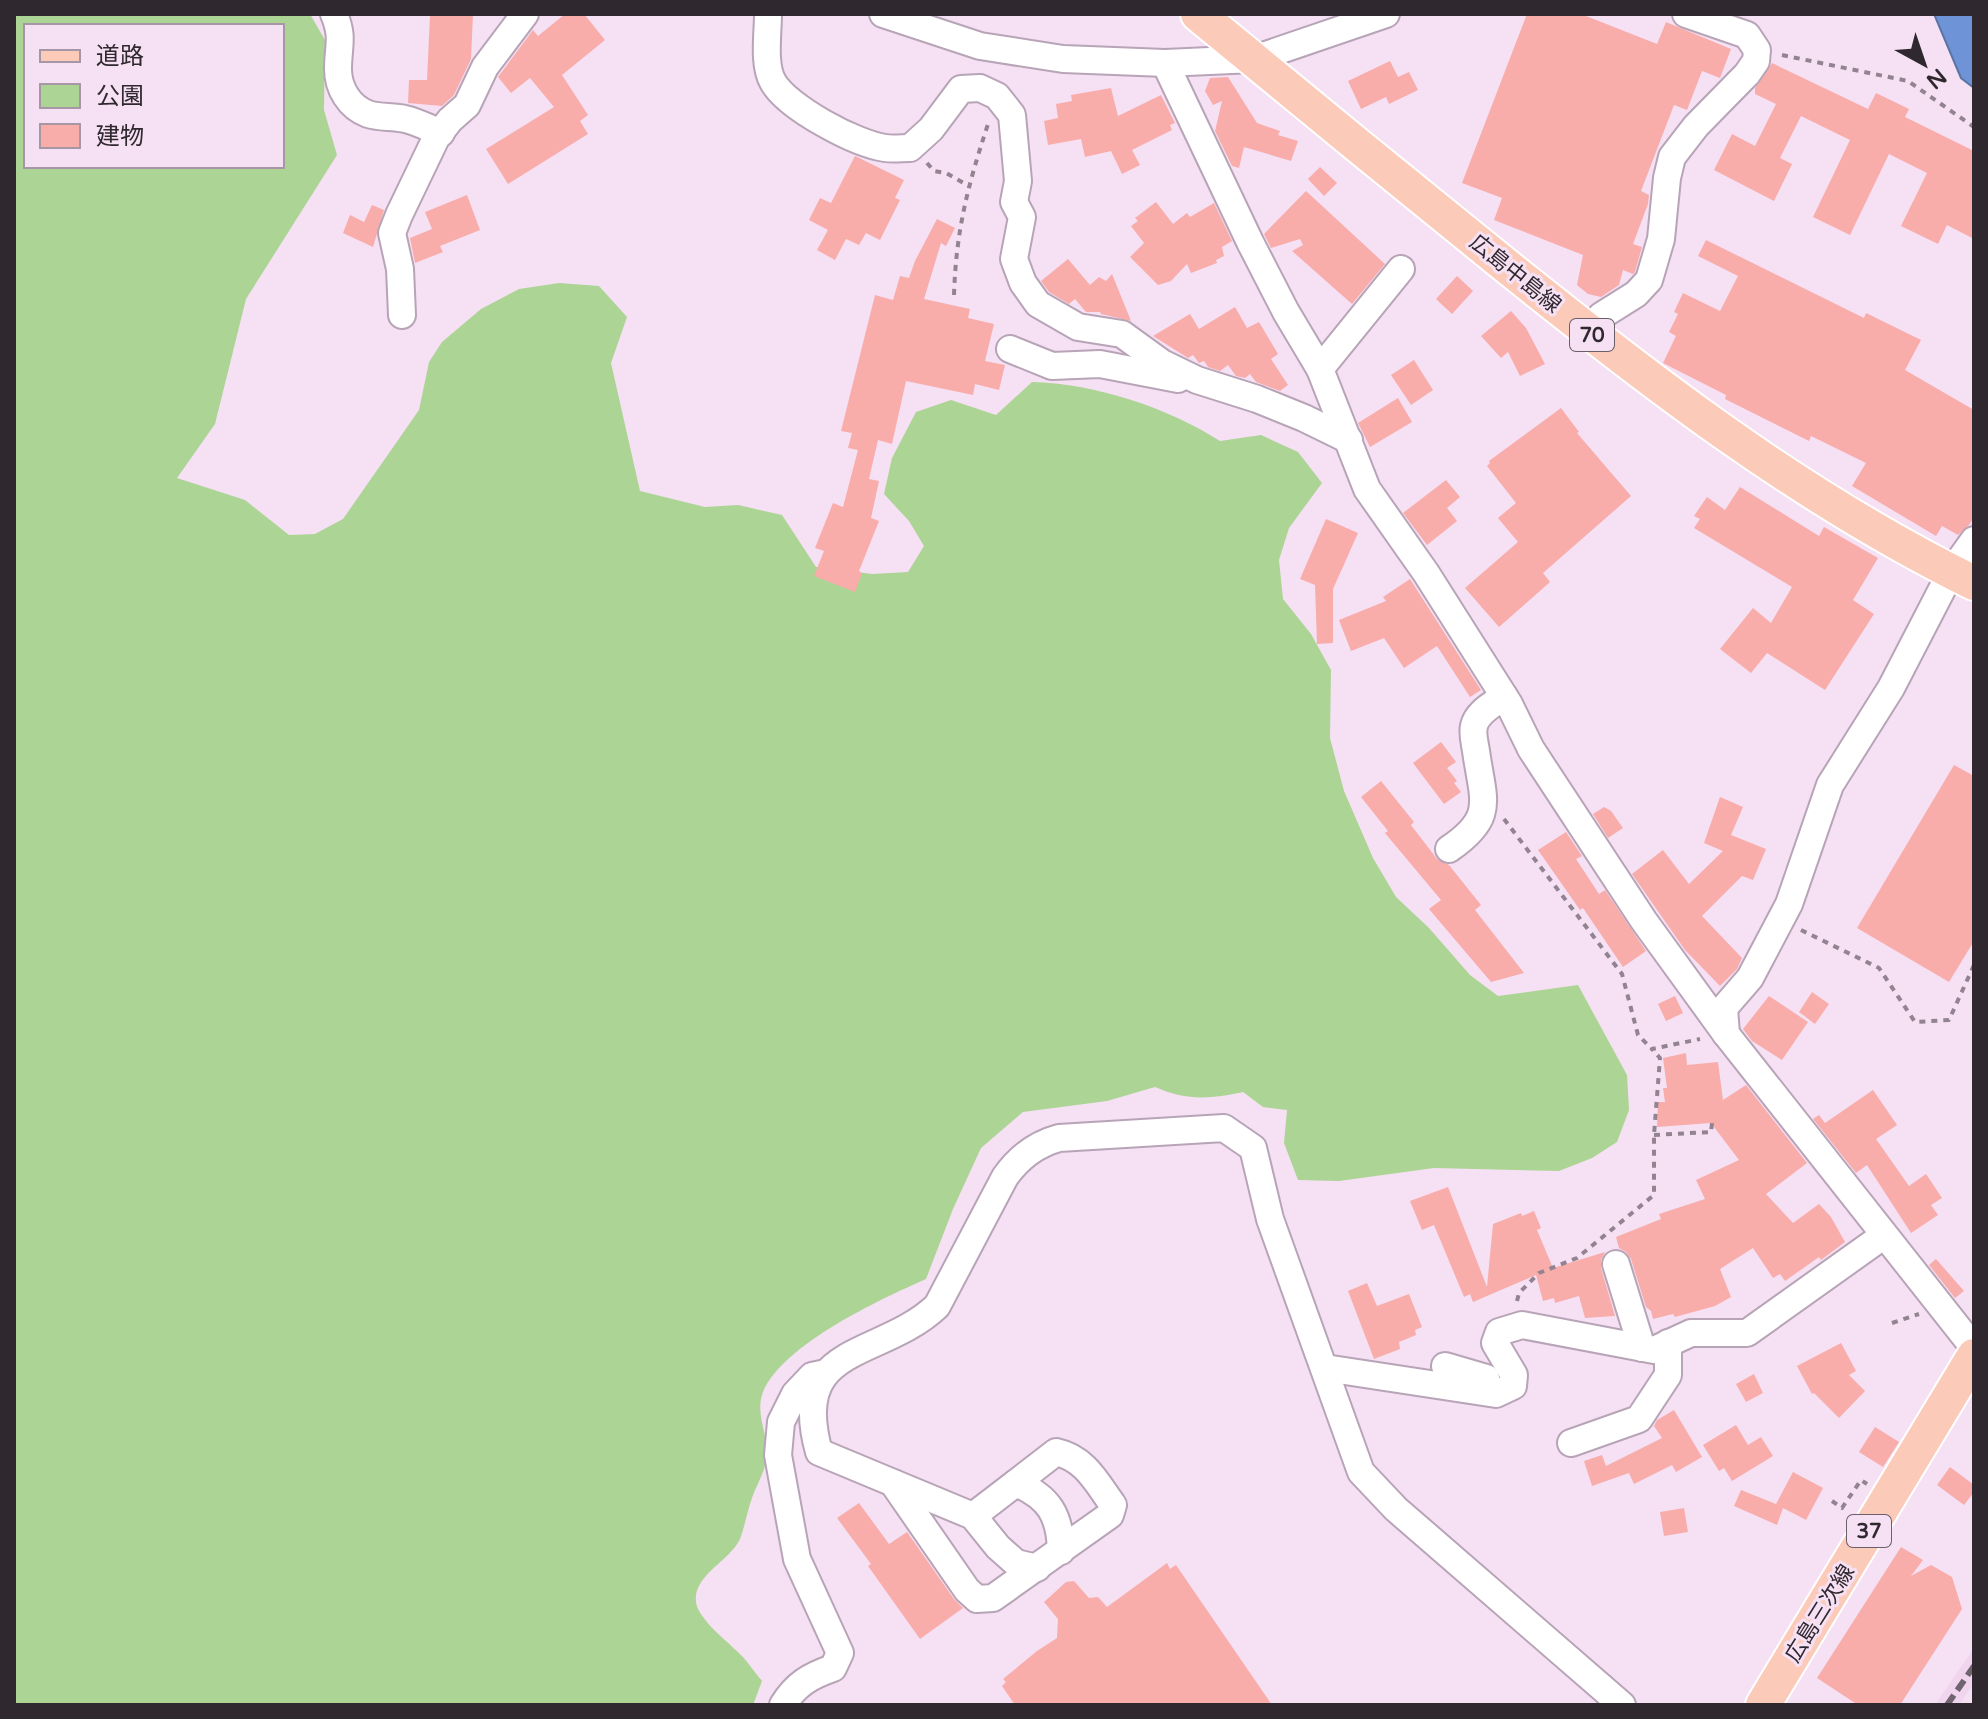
<svg xmlns="http://www.w3.org/2000/svg" width="1988" height="1719" viewBox="0 0 1988 1719" font-family="'Varela Round','Noto Sans JP',sans-serif">
<style>
.built{fill:#f1d5ef}
.green{fill:#acd495;fill-rule:evenodd}
.water{fill:#6e94d7;stroke:#5b74a5;stroke-width:2}
.building{fill:#f8adab}
.lines{fill:none;stroke-linecap:round;stroke-linejoin:round}
.minor-casing{stroke:#b8a4b7;stroke-width:30}
.major-casing{stroke:#fff;stroke-width:38}
.path{stroke:#928390;stroke-width:4;stroke-dasharray:6 6;stroke-linecap:butt}
.minor{stroke:#fff;stroke-width:26}
.major{stroke:#fbcab8;stroke-width:34}
.rail{stroke:#70646f;stroke-width:6;stroke-dasharray:12 6;stroke-linecap:butt}
.labels{text-anchor:middle;stroke-width:6;stroke-linejoin:round;paint-order:stroke}
.shield{fill:#f6e0f4;stroke:#6b5f6a;stroke-width:2}
.shield-label{font-size:20px;font-weight:bold;fill:#30282f}
.street-label{font-size:22px;fill:#30282f;stroke:#f6e0f4}
</style>
<rect width="100%" height="100%" fill="#f6e0f4"/>
<path class="built" d="M 1974,1648 L 1974,1683 L 1959,1705 L 1935,1705 Z"/>
<path class="green" d="M 14,14 L 310,14 L 325,40 L 324,110 L 337,155 L 246,299 L 215,424 L 177,478 L 245,500 L 289,535 L 315,534 L 343,519 L 419,410 L 429,362 L 442,342 L 481,309 L 519,289 L 559,283 L 599,286 L 627,317 L 611,363 L 640,491 L 705,507 L 738,505 L 782,515 L 816,567 L 872,574 L 908,572 L 924,546 L 909,521 L 884,494 L 892,458 L 916,412 L 951,400 L 996,415 L 1032,382 C 1093,383 1169,408 1220,441 L 1261,435 L 1298,452 L 1322,483 L 1289,528 L 1279,560 L 1283,599 L 1311,634 L 1331,670 L 1330,738 L 1344,791 L 1373,858 L 1396,897 L 1429,928 L 1470,975 L 1498,996 L 1578,985 L 1627,1075 L 1629,1110 L 1617,1142 L 1592,1158 L 1559,1171 L 1434,1168 L 1339,1181 L 1298,1180 L 1284,1143 L 1287,1110 L 1263,1107 L 1243,1092 C 1210,1099 1186,1101 1155,1087 L 1107,1101 L 1023,1112 L 981,1148 L 953,1209 L 926,1279 C 881,1299 783,1344 763,1392 C 755,1413 767,1432 767,1452 C 767,1470 757,1483 752,1498 C 747,1512 745,1526 740,1539 C 729,1562 693,1575 696,1602 C 698,1620 731,1644 743,1657 C 750,1665 756,1674 762,1681 L 753,1705 L 14,1705 ZM 26,26 L 282,26 L 282,166 L 26,166 Z"/>
<path class="water" d="M 1934,14 L 1974,14 L 1974,88 L 1961,78 Z"/>
<g class="building">
<path d="M 435,14 L 473,14 L 471,59 L 454,95 L 442,106 L 408,103 L 409,80 L 427,80 L 430,16 Z"/>
<path d="M 565,14 L 584,14 L 605,40 L 562,75 L 588,115 L 580,121 L 588,134 L 508,184 L 486,149 L 554,107 L 530,78 L 511,93 L 498,77 L 533,30 L 538,36 Z"/>
<path d="M 1527,14 L 1581,14 L 1657,44 L 1666,22 L 1731,49 L 1720,78 L 1702,71 L 1687,110 L 1674,105 L 1641,191 L 1649,195 L 1648,204 L 1633,244 L 1642,247 L 1635,272 L 1633,274 L 1623,270 L 1619,285 L 1601,297 L 1588,294 L 1577,285 L 1583,255 L 1494,220 L 1502,198 L 1462,183 Z"/>
<path d="M 1390,61 L 1398,77 L 1409,72 L 1418,90 L 1389,104 L 1386,97 L 1361,109 L 1348,81 Z"/>
<path d="M 1772,63 L 1868,109 L 1876,93 L 1909,109 L 1905,117 L 1974,151 L 1974,239 L 1947,225 L 1938,244 L 1901,226 L 1927,173 L 1889,154 L 1850,235 L 1813,217 L 1850,140 L 1801,116 L 1780,158 L 1792,164 L 1774,201 L 1714,170 L 1732,134 L 1755,146 L 1776,104 L 1755,94 L 1755,88 Z"/>
<path d="M 1228,77 L 1257,123 L 1280,131 L 1278,135 L 1298,141 L 1291,161 L 1244,147 L 1239,168 L 1232,166 L 1215,131 L 1222,101 L 1213,105 L 1205,91 L 1210,78 Z"/>
<path d="M 1111,88 L 1118,116 L 1161,95 L 1175,123 L 1170,125 L 1172,130 L 1132,150 L 1140,165 L 1122,174 L 1111,151 L 1085,157 L 1081,139 L 1048,145 L 1044,121 L 1058,118 L 1056,104 L 1072,101 L 1071,95 Z"/>
<path d="M 855,156 L 904,180 L 895,198 L 900,200 L 880,240 L 866,233 L 859,245 L 846,239 L 835,260 L 817,250 L 828,230 L 809,220 L 820,198 L 831,203 Z"/>
<path d="M 1320,167 L 1337,183 L 1324,196 L 1308,179 Z"/>
<path d="M 1306,191 L 1385,264 L 1352,304 L 1292,251 L 1303,245 L 1300,239 L 1271,248 L 1264,234 Z"/>
<path d="M 467,195 L 480,230 L 440,246 L 443,252 L 415,263 L 410,238 L 432,229 L 425,212 Z"/>
<path d="M 1156,202 L 1173,224 L 1187,213 L 1190,217 L 1214,203 L 1232,241 L 1222,247 L 1224,256 L 1216,260 L 1217,263 L 1191,273 L 1187,264 L 1171,281 L 1158,285 L 1130,257 L 1144,243 L 1131,226 L 1138,221 L 1135,218 Z"/>
<path d="M 372,205 L 384,210 L 373,247 L 343,233 L 350,215 L 364,222 Z"/>
<path d="M 937,219 L 955,228 L 946,246 L 941,243 L 924,299 L 970,309 L 968,318 L 994,324 L 985,361 L 1005,365 L 999,390 L 975,384 L 973,395 L 906,381 L 892,444 L 878,440 L 869,479 L 879,481 L 871,518 L 879,521 L 859,571 L 862,573 L 855,592 L 814,576 L 824,551 L 815,548 L 833,503 L 843,507 L 858,450 L 848,448 L 852,433 L 841,431 L 875,295 L 893,300 L 900,276 L 909,278 L 915,261 Z"/>
<path d="M 1706,240 L 1864,318 L 1866,313 L 1921,340 L 1905,370 L 1974,410 L 1974,517 L 1969,525 L 1958,535 L 1942,526 L 1936,536 L 1852,486 L 1866,463 L 1811,436 L 1809,441 L 1725,399 L 1726,395 L 1663,363 L 1676,336 L 1669,332 L 1678,314 L 1674,312 L 1683,293 L 1720,311 L 1738,276 L 1698,256 Z"/>
<path d="M 1068,259 L 1090,285 L 1099,277 L 1106,281 L 1112,274 L 1131,321 L 1101,314 L 1100,312 L 1086,312 L 1075,299 L 1069,304 L 1049,292 L 1041,281 Z"/>
<path d="M 1457,276 L 1473,291 L 1452,314 L 1436,299 Z"/>
<path d="M 1235,307 L 1247,328 L 1259,322 L 1278,354 L 1271,359 L 1288,385 L 1280,391 L 1256,382 L 1250,374 L 1245,378 L 1236,376 L 1228,365 L 1220,371 L 1208,367 L 1204,361 L 1199,363 L 1193,355 L 1188,358 L 1153,336 L 1190,314 L 1199,329 Z"/>
<path d="M 1511,311 L 1526,328 L 1545,364 L 1520,376 L 1508,352 L 1501,358 L 1481,336 Z"/>
<path d="M 1414,360 L 1433,390 L 1411,405 L 1391,375 Z"/>
<path d="M 1398,398 L 1412,422 L 1370,447 L 1358,423 Z"/>
<path d="M 1561,408 L 1579,432 L 1577,433 L 1631,496 L 1543,573 L 1550,582 L 1499,627 L 1465,588 L 1518,542 L 1498,518 L 1516,503 L 1487,466 L 1490,463 L 1489,461 Z"/>
<path d="M 1446,480 L 1460,497 L 1447,508 L 1457,521 L 1427,545 L 1403,513 Z"/>
<path d="M 1740,487 L 1819,536 L 1824,527 L 1878,558 L 1853,600 L 1874,614 L 1825,690 L 1767,653 L 1751,673 L 1720,649 L 1753,608 L 1771,623 L 1792,587 L 1694,528 L 1700,519 L 1694,516 L 1707,497 L 1725,510 Z"/>
<path d="M 1326,519 L 1358,533 L 1333,589 L 1333,643 L 1317,644 L 1315,585 L 1300,579 Z"/>
<path d="M 1410,579 L 1481,690 L 1470,697 L 1437,646 L 1404,668 L 1384,638 L 1351,651 L 1339,620 L 1386,601 L 1383,597 Z"/>
<path d="M 1441,742 L 1456,762 L 1447,768 L 1457,781 L 1454,783 L 1461,792 L 1444,804 L 1413,763 Z"/>
<path d="M 1954,765 L 1974,776 L 1974,941 L 1949,982 L 1857,928 Z"/>
<path d="M 1381,781 L 1414,822 L 1411,825 L 1437,859 L 1449,865 L 1481,905 L 1475,910 L 1524,973 L 1491,982 L 1429,909 L 1441,900 L 1385,833 L 1388,831 L 1361,797 Z"/>
<path d="M 1720,797 L 1743,807 L 1731,835 L 1766,849 L 1753,880 L 1742,876 L 1702,916 L 1742,958 L 1737,969 L 1720,986 L 1685,950 L 1632,874 L 1663,850 L 1689,884 L 1723,851 L 1704,843 Z"/>
<path d="M 1604,807 L 1611,811 L 1623,828 L 1608,838 L 1593,814 Z"/>
<path d="M 1566,832 L 1582,856 L 1576,859 L 1599,894 L 1605,890 L 1646,951 L 1623,967 L 1583,908 L 1580,910 L 1538,850 Z"/>
<path d="M 1812,992 L 1829,1004 L 1815,1024 L 1799,1012 Z"/>
<path d="M 1675,996 L 1683,1013 L 1666,1021 L 1658,1004 Z"/>
<path d="M 1769,996 L 1808,1022 L 1782,1060 L 1752,1041 L 1743,1029 Z"/>
<path d="M 1686,1053 L 1687,1065 L 1718,1062 L 1723,1100 L 1746,1085 L 1807,1163 L 1766,1194 L 1793,1223 L 1819,1204 L 1831,1217 L 1845,1242 L 1821,1260 L 1819,1257 L 1785,1281 L 1780,1274 L 1773,1278 L 1753,1248 L 1720,1269 L 1731,1297 L 1715,1306 L 1675,1317 L 1673,1314 L 1653,1319 L 1651,1311 L 1646,1307 L 1631,1259 L 1626,1252 L 1619,1248 L 1616,1237 L 1661,1219 L 1659,1214 L 1705,1199 L 1696,1180 L 1739,1160 L 1711,1123 L 1657,1127 L 1658,1102 L 1665,1102 L 1663,1088 L 1667,1088 L 1663,1058 Z"/>
<path d="M 1873,1090 L 1897,1125 L 1876,1139 L 1909,1186 L 1926,1174 L 1942,1198 L 1931,1205 L 1938,1215 L 1911,1233 L 1867,1165 L 1856,1173 L 1813,1119 L 1819,1115 L 1825,1123 Z"/>
<path d="M 1448,1187 L 1487,1287 L 1493,1224 L 1521,1213 L 1522,1216 L 1534,1211 L 1541,1228 L 1537,1230 L 1553,1268 L 1605,1252 L 1601,1260 L 1601,1268 L 1615,1316 L 1585,1318 L 1579,1296 L 1555,1303 L 1554,1298 L 1543,1301 L 1536,1275 L 1473,1302 L 1470,1294 L 1464,1297 L 1434,1225 L 1422,1230 L 1410,1201 Z"/>
<path d="M 1936,1259 L 1964,1291 L 1955,1298 L 1929,1265 Z"/>
<path d="M 1367,1283 L 1377,1306 L 1409,1294 L 1422,1327 L 1415,1330 L 1416,1335 L 1399,1342 L 1400,1349 L 1374,1359 L 1348,1291 Z"/>
<path d="M 1841,1343 L 1856,1371 L 1849,1375 L 1865,1391 L 1839,1418 L 1814,1393 L 1812,1394 L 1797,1366 Z"/>
<path d="M 1754,1374 L 1763,1393 L 1746,1402 L 1736,1384 Z"/>
<path d="M 1674,1410 L 1702,1457 L 1676,1472 L 1672,1465 L 1634,1484 L 1629,1473 L 1592,1486 L 1584,1461 L 1602,1455 L 1606,1466 L 1662,1438 L 1654,1426 L 1657,1420 Z"/>
<path d="M 1736,1425 L 1748,1445 L 1761,1437 L 1773,1456 L 1732,1481 L 1724,1468 L 1719,1471 L 1703,1445 Z"/>
<path d="M 1875,1427 L 1899,1442 L 1883,1467 L 1859,1452 Z"/>
<path d="M 1950,1467 L 1974,1485 L 1974,1492 L 1964,1505 L 1937,1485 Z"/>
<path d="M 1793,1472 L 1823,1488 L 1806,1520 L 1783,1508 L 1777,1525 L 1734,1506 L 1741,1490 L 1776,1504 Z"/>
<path d="M 859,1503 L 889,1544 L 907,1532 L 954,1599 L 963,1608 L 920,1639 L 868,1566 L 871,1564 L 837,1518 Z"/>
<path d="M 1684,1508 L 1688,1532 L 1664,1536 L 1660,1512 Z"/>
<path d="M 1901,1547 L 1923,1560 L 1911,1576 L 1931,1565 L 1952,1577 L 1962,1609 L 1900,1705 L 1858,1705 L 1817,1678 Z"/>
<path d="M 1167,1563 L 1170,1569 L 1176,1565 L 1272,1705 L 1015,1705 L 1002,1686 L 1006,1682 L 1003,1679 L 1037,1651 L 1057,1638 L 1058,1619 L 1044,1602 L 1066,1582 L 1074,1581 L 1089,1598 L 1098,1597 L 1107,1607 Z"/>
</g>
<g class="lines">
<g class="minor-casing">
<g id="minor">
<path d="M 334,14 C 344,38 338,46 338,69 C 338,88 349,107 368,114 C 379,118 393,116 405,119 C 418,122 429,128 441,133"/>
<path d="M 768,14 C 768,34 763,65 773,82 C 788,108 856,144 885,148 C 893,149 902,148 910,148 L 931,129 L 961,89 L 980,88 L 997,96 L 1012,115 L 1018,181 L 1014,202 L 1022,217 L 1014,259 L 1023,283 L 1038,304 L 1078,327 L 1122,334 L 1162,363 L 1197,380 L 1257,399 L 1304,418 L 1349,440"/>
<path d="M 883,14 L 980,46 L 1063,59 L 1165,63"/>
<path d="M 1386,14 L 1254,59 L 1165,63 L 1250,242 L 1286,312 L 1320,369 L 1367,489 L 1426,573 L 1509,704 L 1531,749 L 1644,921 L 1726,1034 L 1974,1348"/>
<path d="M 402,315 L 400,269 L 392,233 L 399,215 L 436,138 L 450,120 L 467,105 L 485,67 L 525,14"/>
<path d="M 1587,331 L 1601,316 L 1636,294 L 1649,280 L 1661,239 L 1667,178 L 1672,157 L 1696,126 L 1747,74 L 1756,61 L 1757,50 L 1747,35 L 1686,14"/>
<path d="M 1010,349 L 1052,366 L 1100,364 L 1178,379"/>
<path d="M 1320,369 L 1401,269"/>
<path d="M 1449,849 C 1496,817 1483,801 1476,751 C 1475,744 1472,734 1474,726 C 1477,712 1494,704 1504,696"/>
<path d="M 1726,1034 L 1724,1008 L 1750,978 L 1789,904 L 1830,785 L 1891,688 L 1951,572 L 1974,540"/>
<path d="M 1616,1264 L 1642,1348"/>
<path d="M 1445,1366 L 1486,1378"/>
<path d="M 1325,1368 L 1496,1394 L 1513,1386 L 1514,1375 L 1495,1343 L 1499,1332 L 1522,1325 L 1654,1350 L 1691,1333 L 1747,1333 L 1883,1236"/>
<path d="M 1571,1443 L 1639,1419 L 1668,1375 L 1668,1343"/>
<path d="M 893,1483 L 967,1590 L 977,1599 L 993,1598 L 1110,1515 L 1113,1505 C 1097,1483 1085,1458 1056,1452 L 1016,1483"/>
<path d="M 973,1516 L 1016,1483 C 1049,1497 1060,1515 1061,1551"/>
<path d="M 1037,1568 L 1016,1563 L 998,1547 L 973,1516 L 819,1452 C 788,1342 880,1360 937,1306 L 1005,1177 C 1019,1157 1037,1144 1059,1138 L 1224,1128 L 1253,1148 L 1270,1219 L 1361,1472 L 1396,1509 L 1622,1705"/>
<path d="M 783,1705 C 796,1684 810,1676 833,1668 L 840,1653 L 797,1559 L 778,1455 L 781,1422 L 795,1394 L 812,1376 L 826,1373"/>
</g>
</g>
<g class="major-casing">
<g id="major">
<path d="M 1198,14 C 1296,95 1395,176 1494,256 C 1645,378 1799,497 1974,583"/>
<path d="M 1763,1705 L 1974,1356"/>
</g>
</g>
<g class="path">
<path d="M 1782,55 L 1908,81 L 1974,127"/>
<path d="M 927,163 L 934,171 L 946,173 L 969,186"/>
<path d="M 954,295 C 956,230 968,185 988,124"/>
<path d="M 1504,819 L 1622,974 L 1638,1035 L 1652,1049"/>
<path d="M 1801,930 L 1879,968 L 1915,1022 L 1949,1020 L 1974,965"/>
<path d="M 1654,1135 L 1711,1132 L 1712,1123"/>
<path d="M 1517,1301 L 1519,1293 L 1539,1273 L 1577,1258 L 1654,1195 L 1654,1135 L 1660,1058 L 1652,1049 L 1700,1039"/>
<path d="M 1892,1323 L 1919,1314"/>
<path d="M 1832,1501 L 1842,1508 L 1861,1480 L 1867,1484"/>
</g>
<use href="#minor" class="minor"/>
<use href="#major" class="major"/>
<path class="rail" d="M 1947,1705 L 1974,1666"/>
</g>
<g class="labels">
<g class="shield">
<rect x="1570" y="319" width="44" height="32" rx="6"/>
<rect x="1847" y="1515" width="44" height="32" rx="6"/>
</g>
<g class="shield-label">
<text x="1592" y="342">70</text>
<text x="1869" y="1538">37</text>
</g>
<g class="street-label">
<text transform="translate(1516 273) rotate(39)" y="8">広島中島線</text>
<text transform="translate(1819 1613) rotate(-58)" y="8">広島三次線</text>
</g>
</g>
<rect width="1988" height="1719" fill="none" stroke="#30282f" stroke-width="32"/>
<rect x="24" y="24" width="260" height="144" fill="#f6e0f4" stroke="#a796a5" stroke-width="2"/>
<rect x="40" y="50" width="40" height="12" fill="#fbcab8" stroke="#a796a5" stroke-width="2"/>
<text x="96" y="64" font-size="24" fill="#30282f">道路</text>
<rect x="40" y="84" width="40" height="24" fill="#acd495" stroke="#a796a5" stroke-width="2"/>
<text x="96" y="104" font-size="24" fill="#30282f">公園</text>
<rect x="40" y="124" width="40" height="24" fill="#f8adab" stroke="#a796a5" stroke-width="2"/>
<text x="96" y="144" font-size="24" fill="#30282f">建物</text>
<g transform="translate(1924 64) rotate(140)" stroke="#f6e0f4" stroke-width="6" paint-order="stroke">
<path d="M0-6L14 30L0 20L-14 30Z" fill="#30282f"/>
<text y="-12" font-size="22" font-weight="bold" text-anchor="middle" fill="#30282f">N</text>
</g>
</svg>
